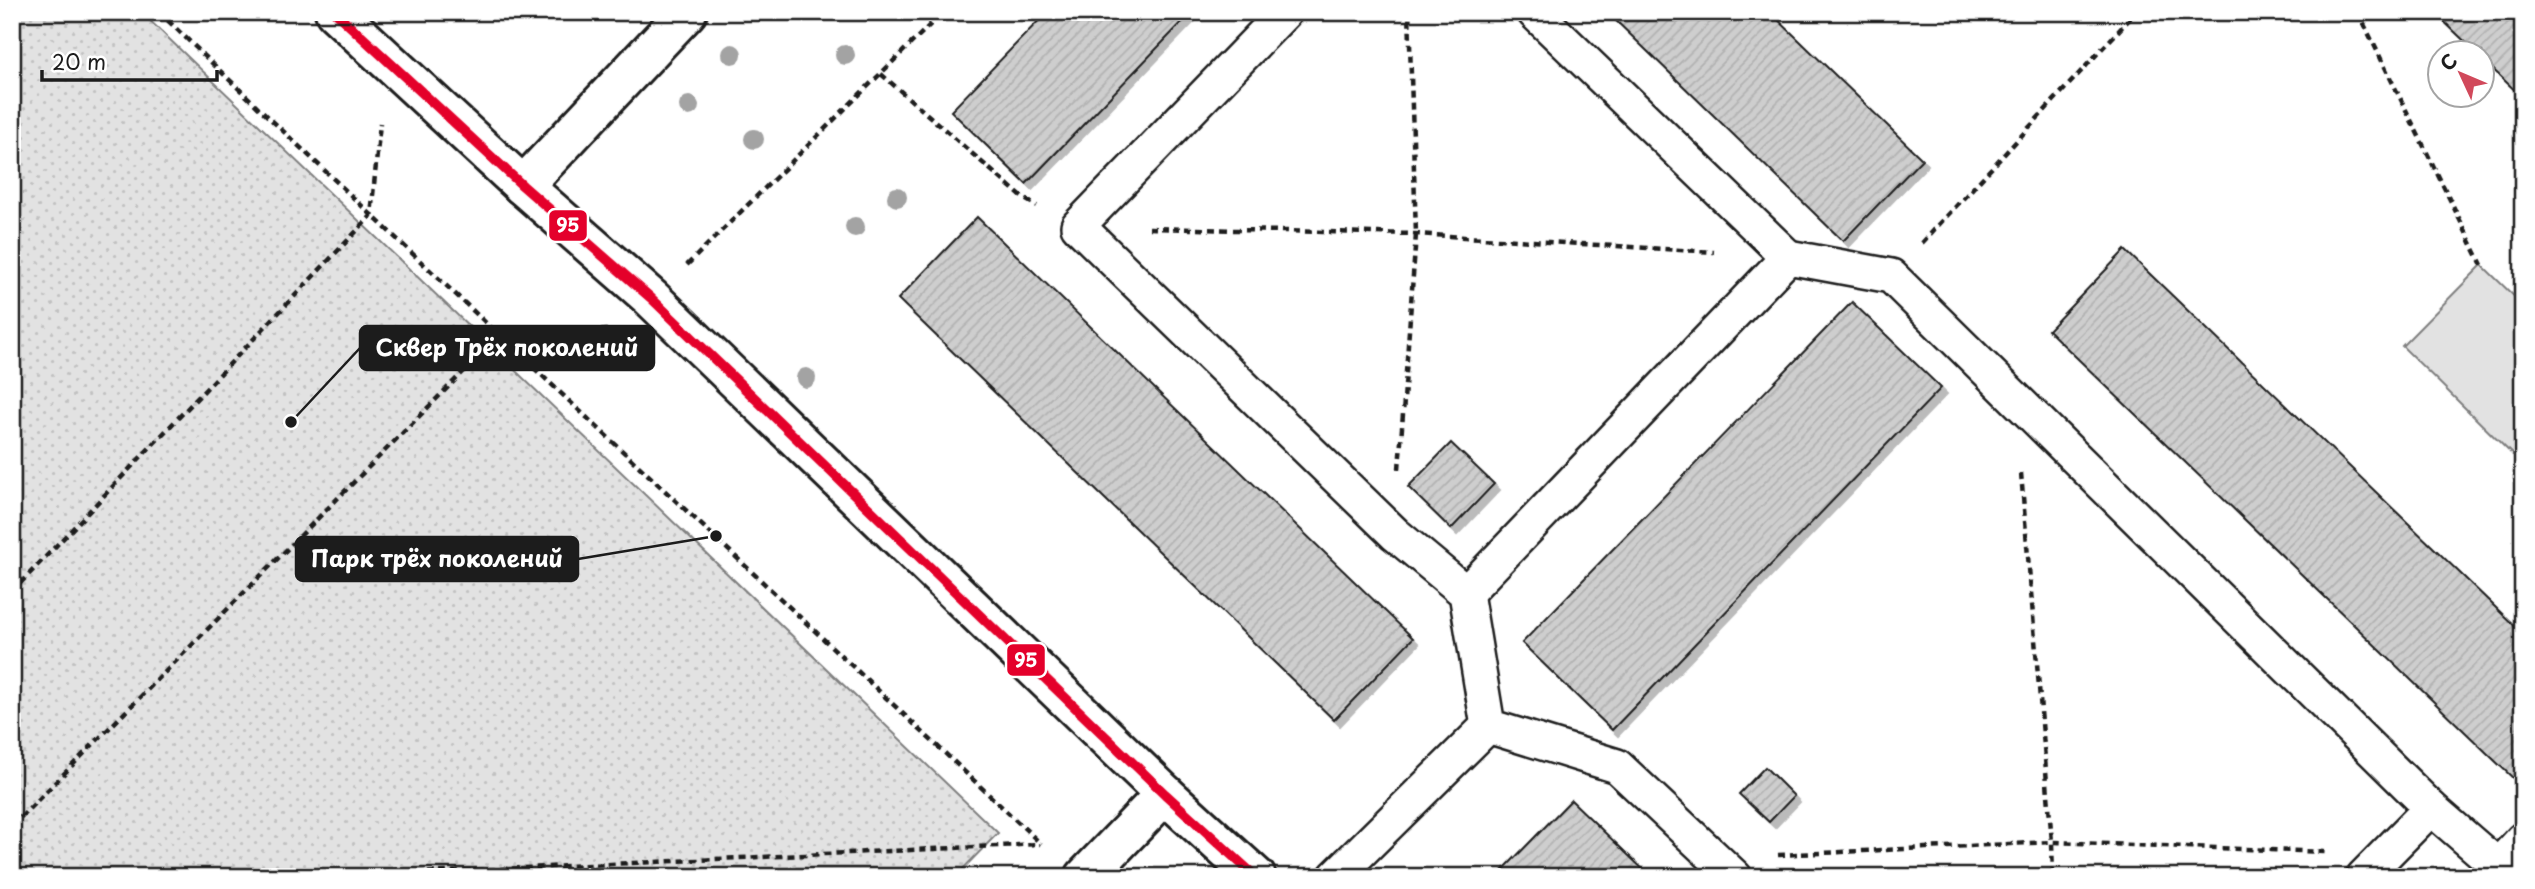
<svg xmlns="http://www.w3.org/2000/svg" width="2535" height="889" viewBox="0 0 2535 889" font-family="'Playpen Sans',sans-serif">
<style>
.park{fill:url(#park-dots);stroke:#7f7f7f;stroke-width:2}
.garden{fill:#e2e2e2;stroke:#7f7f7f;stroke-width:2}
.building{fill:url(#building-hatch);stroke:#1c1c1c;stroke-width:2;filter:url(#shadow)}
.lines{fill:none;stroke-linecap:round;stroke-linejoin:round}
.service-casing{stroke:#1c1c1c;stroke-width:38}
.tertiary-casing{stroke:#1c1c1c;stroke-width:44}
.secondary-casing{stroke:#1c1c1c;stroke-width:44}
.path{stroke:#1c1c1c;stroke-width:4.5;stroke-dasharray:7 5;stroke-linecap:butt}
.service{stroke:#fff;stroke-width:33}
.tertiary{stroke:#fff;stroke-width:38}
.secondary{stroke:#fff;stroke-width:38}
.bus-1-casing{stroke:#fff;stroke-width:16}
.bus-1{stroke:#e4002b;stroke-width:10}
.tree{fill:#a3a3a3}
.leader{fill:none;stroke:#1c1c1c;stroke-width:2.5}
.callout-dot{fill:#1c1c1c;stroke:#fff;stroke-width:2.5}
.callout{fill:#1c1c1c;stroke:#1c1c1c;stroke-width:2.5}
.callout-label{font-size:23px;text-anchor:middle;font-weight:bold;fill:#fff}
.line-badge{stroke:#fff;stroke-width:2.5}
.badge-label{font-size:19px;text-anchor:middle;font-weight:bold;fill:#fff}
</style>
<defs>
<pattern id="park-dots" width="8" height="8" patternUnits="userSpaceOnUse" patternTransform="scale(1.75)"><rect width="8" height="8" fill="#e2e2e2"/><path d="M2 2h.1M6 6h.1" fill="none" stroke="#c1c1c1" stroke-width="1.8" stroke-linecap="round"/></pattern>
<pattern id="building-hatch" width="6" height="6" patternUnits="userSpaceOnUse" patternTransform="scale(1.75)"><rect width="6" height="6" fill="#cecece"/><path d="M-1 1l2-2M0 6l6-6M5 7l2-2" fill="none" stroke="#b0b0b0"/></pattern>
<filter id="shadow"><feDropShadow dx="6" dy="6" stdDeviation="0" flood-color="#0004"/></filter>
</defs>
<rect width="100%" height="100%" fill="#fff"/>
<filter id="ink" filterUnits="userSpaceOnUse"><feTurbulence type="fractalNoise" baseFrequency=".0143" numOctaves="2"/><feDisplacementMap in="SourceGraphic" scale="14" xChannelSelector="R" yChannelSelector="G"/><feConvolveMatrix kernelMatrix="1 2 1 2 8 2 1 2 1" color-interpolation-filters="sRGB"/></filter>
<g filter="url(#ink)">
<path class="park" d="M 12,12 L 141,12 L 998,833 L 955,877 L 12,877 Z"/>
<path class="garden" d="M 2482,265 L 2523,305 L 2523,465 L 2402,346 Z"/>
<g class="building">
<path d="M 1047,12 L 1192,12 L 1026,184 L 951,111 Z"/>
<path d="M 1607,12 L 1770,12 L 1922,159 L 1843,241 Z"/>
<path d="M 2434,12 L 2523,12 L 2523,98 L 2482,59 L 2482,52 L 2476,52 Z"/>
<path d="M 977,217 L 1413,638 L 1334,720 L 898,299 Z"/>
<path d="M 2125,250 L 2523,634 L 2523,775 L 2516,781 L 2048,330 Z"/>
<path d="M 1852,302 L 1941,388 L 1612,730 L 1522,643 Z"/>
<path d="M 1451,443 L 1494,484 L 1451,529 L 1408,487 Z"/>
<path d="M 1765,767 L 1794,796 L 1769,822 L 1739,794 Z"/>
<path d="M 1571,800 L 1651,877 L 1507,877 L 1501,872 Z"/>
</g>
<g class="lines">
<g class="service-casing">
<g id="service">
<path d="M 1285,12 L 1078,226 L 1395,534 L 1466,593 L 1488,726 L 1617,766 L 1735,877"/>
<path d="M 1534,12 L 1788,257"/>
<path d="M 1466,593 L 1788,257 L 1891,276 L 2431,808"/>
<path d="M 1335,877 L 1488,726"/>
<path d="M 2363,877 L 2431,808 L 2498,866"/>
<path d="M 2508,877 L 2498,866 L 2523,839"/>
</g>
</g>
<g class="tertiary-casing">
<g id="tertiary">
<path d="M 523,186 L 687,12"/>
<path d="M 1085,877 L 1165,794"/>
</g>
</g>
<g class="secondary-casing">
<path id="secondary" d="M 335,12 L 523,186 L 651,298 L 1165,794 L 1256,877"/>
</g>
<g class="path">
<path d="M 159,12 C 450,293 748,566 1041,844"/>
<path d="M 2358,12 L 2482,265"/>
<path d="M 881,74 L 1023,198 L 1037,206"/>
<path d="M 1149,228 L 1416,234 L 1714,252"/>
<path d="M 1922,243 L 2136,12"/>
<path d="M 687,265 L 943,12"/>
<path d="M 1399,469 L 1416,234 L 1409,12"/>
<path d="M 2021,473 L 2052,842 L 2053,877"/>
<path d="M 12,592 L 371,216 L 380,123"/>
<path d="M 12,826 L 499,336 L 609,330"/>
<path d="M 1778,855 L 2052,842 L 2325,852"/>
<path d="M 332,877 L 1040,844"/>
</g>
<use href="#service" class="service"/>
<use href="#tertiary" class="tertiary"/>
<use href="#secondary" class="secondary"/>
<g class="bus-1-casing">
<path id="bus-1" d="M 335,12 L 523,186 L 651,298 L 1165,794 L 1256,877"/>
</g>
<use href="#bus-1" class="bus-1"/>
</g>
<g class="tree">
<circle cx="732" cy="54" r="10"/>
<circle cx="845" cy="55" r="10"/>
<circle cx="689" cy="106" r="10"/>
<circle cx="754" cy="139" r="10"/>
<circle cx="897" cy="197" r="10"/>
<circle cx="855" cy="227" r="10"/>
<circle cx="806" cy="378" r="10"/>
</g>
</g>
<path class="leader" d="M291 422L360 348M716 536L578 559"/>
<g class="callout-dot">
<circle cx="291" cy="422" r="7"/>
<circle cx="716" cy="536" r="7"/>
</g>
<g class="callout">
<rect x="360" y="326" width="294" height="44" rx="7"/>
<rect x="296" y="537" width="282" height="44" rx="7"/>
</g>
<g class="callout-label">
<text x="507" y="356">Сквер Трёх поколений</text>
<text x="437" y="567">Парк трёх поколений</text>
</g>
<g class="line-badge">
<rect x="548" y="209" width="40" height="33" rx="7" fill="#e4002b"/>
<rect x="1006" y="643" width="40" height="34" rx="7" fill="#e4002b"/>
</g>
<g class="badge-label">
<text x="568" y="232">95</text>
<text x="1026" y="667">95</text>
</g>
<rect width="2535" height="889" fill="none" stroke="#fff" stroke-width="42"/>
<rect x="21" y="21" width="2493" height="847" fill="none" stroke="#1c1c1c" stroke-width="2.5" filter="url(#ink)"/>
<g transform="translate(2461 74) rotate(314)"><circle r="33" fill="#ffffff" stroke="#a4a4a4" stroke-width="2"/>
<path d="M0-5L12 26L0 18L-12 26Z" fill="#d1495b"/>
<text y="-10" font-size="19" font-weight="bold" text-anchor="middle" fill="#1c1c1c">С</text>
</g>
<path d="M42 70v10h175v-10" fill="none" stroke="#1c1c1c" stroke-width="3.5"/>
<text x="52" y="70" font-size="21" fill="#1c1c1c" stroke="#ffffff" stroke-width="5" paint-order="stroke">20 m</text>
</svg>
